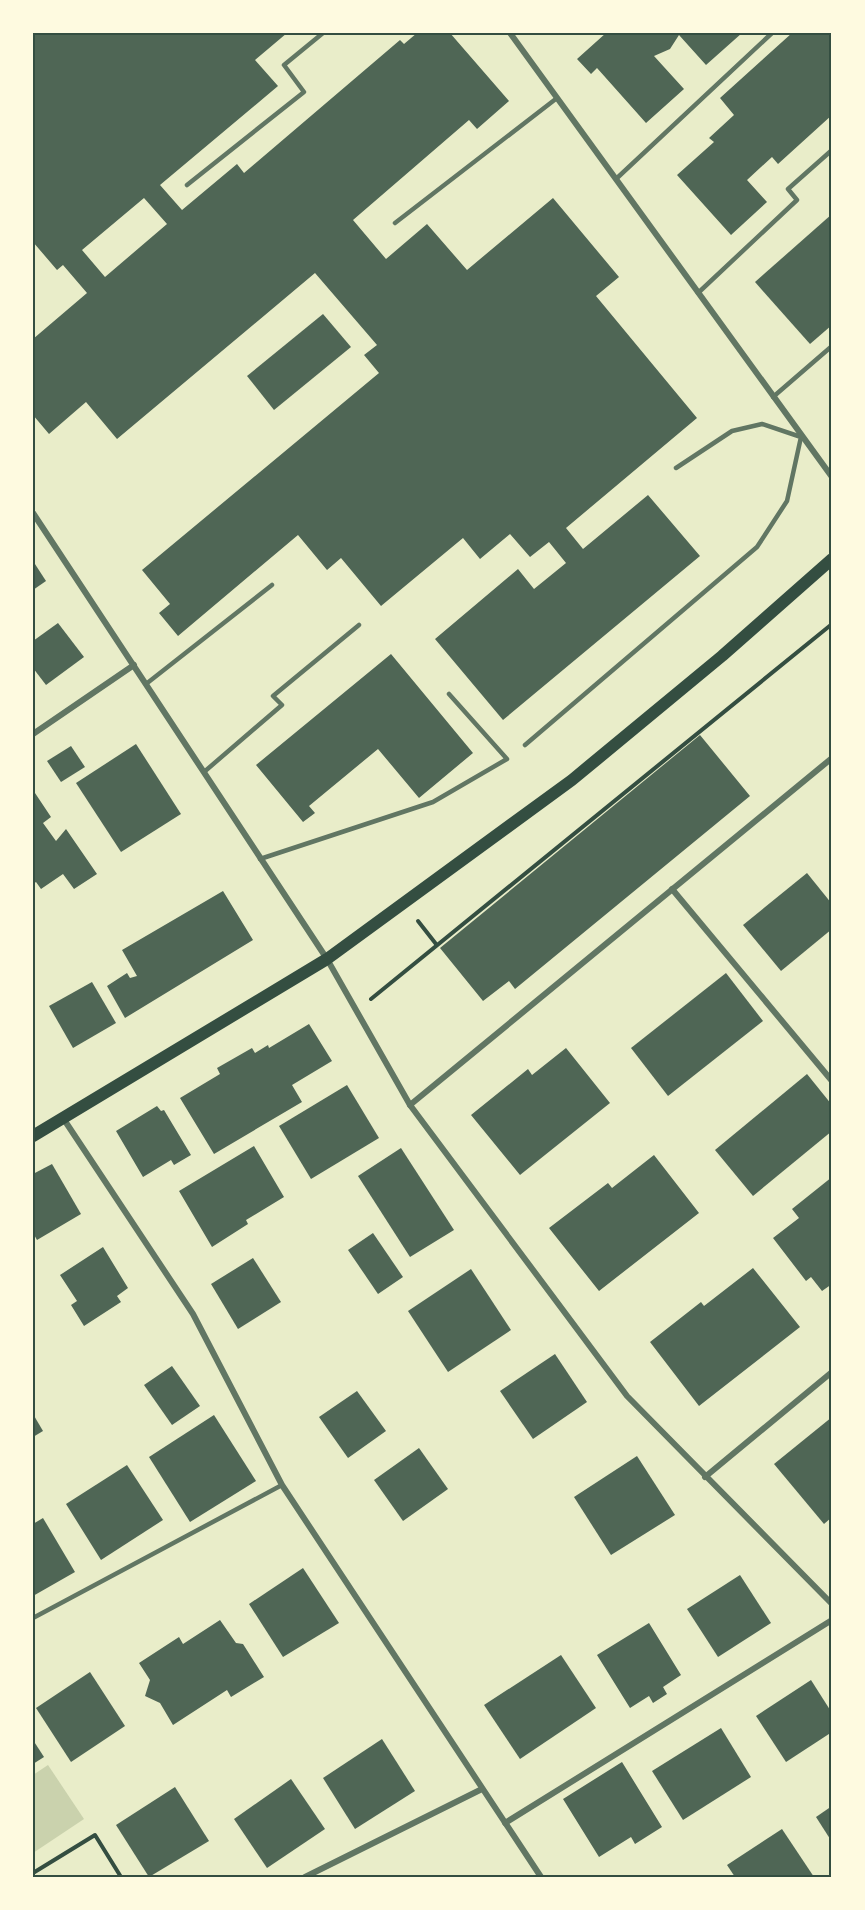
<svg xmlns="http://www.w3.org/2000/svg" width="865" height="1910" viewBox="0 0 865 1910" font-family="Signika,sans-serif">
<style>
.green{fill:#cad2ad}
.building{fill:#4f6655;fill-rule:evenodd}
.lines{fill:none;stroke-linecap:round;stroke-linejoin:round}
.path{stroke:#344e41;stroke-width:4}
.service{stroke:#617663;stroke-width:4.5}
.minor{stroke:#617663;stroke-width:6}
.secondary{stroke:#344e41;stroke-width:12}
.neatline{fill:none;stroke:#344e41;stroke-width:2}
</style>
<rect width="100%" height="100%" fill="#e9edc9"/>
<path class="green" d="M 48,1765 L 84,1819 L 33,1853 L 33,1775 Z"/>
<g class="building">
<path d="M 33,33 L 287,33 L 255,60 L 278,86 L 160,185 L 182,210 L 237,164 L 244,173 L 400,40 L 404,44 L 417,33 L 450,33 L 509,101 L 477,129 L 469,120 L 353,220 L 386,259 L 427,224 L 467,270 L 553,198 L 619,277 L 596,296 L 697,418 L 566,528 L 583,549 L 648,495 L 700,556 L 503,720 L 435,639 L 518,569 L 534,589 L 566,563 L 549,542 L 530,557 L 510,534 L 480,559 L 463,538 L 381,606 L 341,558 L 327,570 L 298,535 L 178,636 L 159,613 L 170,604 L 142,570 L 379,373 L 364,355 L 377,345 L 315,273 L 117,439 L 86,402 L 49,434 L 33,415 L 33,339 L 87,293 L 63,265 L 57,270 L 33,242 ZM 144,198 L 167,224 L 105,277 L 82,250 Z"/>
<path d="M 606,33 L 742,33 L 706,65 L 679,35 L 670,49 L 654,56 L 684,89 L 646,123 L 597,68 L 591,74 L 577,59 Z"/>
<path d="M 792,33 L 832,33 L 832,115 L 778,164 L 772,157 L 747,180 L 767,202 L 731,235 L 677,175 L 714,142 L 709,138 L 734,115 L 720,98 Z"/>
<path d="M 832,214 L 832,325 L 810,344 L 755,282 Z"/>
<path d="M 323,314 L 351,347 L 274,410 L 247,376 Z"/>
<path d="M 33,561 L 46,581 L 33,590 Z"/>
<path d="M 58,623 L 84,657 L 46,685 L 33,668 L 33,641 Z"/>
<path d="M 391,654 L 473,753 L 419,798 L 378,749 L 309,806 L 315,813 L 303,822 L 256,765 Z"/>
<path d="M 700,735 L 750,796 L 515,989 L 509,981 L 483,1001 L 440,948 Z"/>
<path d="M 136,744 L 181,814 L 121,852 L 76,783 Z"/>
<path d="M 71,746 L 85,767 L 61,782 L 47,761 Z"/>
<path d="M 33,790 L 51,817 L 43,823 L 56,841 L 66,829 L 97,874 L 74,889 L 63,874 L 41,889 L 36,882 L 33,884 Z"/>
<path d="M 807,873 L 832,904 L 832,929 L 781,971 L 743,925 Z"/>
<path d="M 223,891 L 253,940 L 125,1018 L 107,986 L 127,973 L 130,978 L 137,976 L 122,950 Z"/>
<path d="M 726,973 L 763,1021 L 668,1096 L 631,1048 Z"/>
<path d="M 92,982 L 116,1023 L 73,1048 L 49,1006 Z"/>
<path d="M 309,1024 L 332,1061 L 292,1085 L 302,1102 L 214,1154 L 180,1098 L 220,1074 L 217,1068 L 252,1048 L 255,1053 L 268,1045 L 269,1048 Z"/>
<path d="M 566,1048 L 610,1103 L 520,1175 L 471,1115 L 528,1069 L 532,1075 Z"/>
<path d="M 807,1074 L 832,1105 L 832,1131 L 753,1196 L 715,1150 Z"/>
<path d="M 347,1085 L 379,1138 L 311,1179 L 279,1126 Z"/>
<path d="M 157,1106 L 161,1111 L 164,1110 L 191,1155 L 174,1165 L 171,1160 L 143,1177 L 116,1131 Z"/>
<path d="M 254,1146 L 284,1197 L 246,1220 L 248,1224 L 212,1247 L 179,1191 Z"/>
<path d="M 401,1148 L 454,1230 L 410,1257 L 358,1176 Z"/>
<path d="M 654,1155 L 699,1213 L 599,1291 L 549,1228 L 608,1183 L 612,1188 Z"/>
<path d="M 52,1164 L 81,1214 L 37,1240 L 33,1233 L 33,1174 Z"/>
<path d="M 832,1177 L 832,1284 L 822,1291 L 811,1277 L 806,1281 L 773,1238 L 799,1218 L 792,1209 Z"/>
<path d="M 373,1233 L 403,1277 L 378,1294 L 348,1250 Z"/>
<path d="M 103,1247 L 128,1288 L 117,1296 L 121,1302 L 84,1326 L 71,1305 L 77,1301 L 60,1275 Z"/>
<path d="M 253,1258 L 281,1302 L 238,1329 L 211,1284 Z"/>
<path d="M 753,1268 L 800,1327 L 699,1406 L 650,1342 L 701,1302 L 704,1306 Z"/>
<path d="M 471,1269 L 511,1330 L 448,1372 L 408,1311 Z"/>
<path d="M 555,1354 L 587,1402 L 533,1439 L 500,1391 Z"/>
<path d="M 172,1366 L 200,1406 L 172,1425 L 144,1385 Z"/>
<path d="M 357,1391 L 386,1431 L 348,1458 L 319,1417 Z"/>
<path d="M 33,1414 L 43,1431 L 33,1437 Z"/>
<path d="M 214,1415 L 256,1481 L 190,1522 L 149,1457 Z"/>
<path d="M 832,1417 L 832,1517 L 824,1524 L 774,1464 Z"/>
<path d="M 419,1448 L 448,1489 L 403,1521 L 374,1480 Z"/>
<path d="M 637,1456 L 675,1515 L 611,1555 L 574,1497 Z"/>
<path d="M 127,1465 L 163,1520 L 101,1560 L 66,1504 Z"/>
<path d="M 43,1518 L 75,1572 L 33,1596 L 33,1524 Z"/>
<path d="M 303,1568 L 339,1623 L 283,1657 L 249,1604 Z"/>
<path d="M 740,1575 L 771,1623 L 718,1657 L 687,1609 Z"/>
<path d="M 220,1620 L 236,1643 L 243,1644 L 264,1677 L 231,1697 L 227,1690 L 173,1725 L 160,1703 L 145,1696 L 150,1680 L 139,1663 L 179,1637 L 183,1644 Z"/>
<path d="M 649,1623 L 681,1675 L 663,1687 L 667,1694 L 653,1703 L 649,1696 L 630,1708 L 597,1655 Z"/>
<path d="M 561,1655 L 596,1708 L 520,1759 L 484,1705 Z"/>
<path d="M 90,1672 L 125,1726 L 71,1762 L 36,1708 Z"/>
<path d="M 811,1680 L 832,1713 L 832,1732 L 786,1762 L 756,1716 Z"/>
<path d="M 721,1728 L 751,1777 L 683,1820 L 652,1771 Z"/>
<path d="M 382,1739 L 415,1791 L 355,1829 L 323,1778 Z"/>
<path d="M 33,1740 L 44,1757 L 33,1764 Z"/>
<path d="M 622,1762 L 662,1827 L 635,1844 L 631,1837 L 599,1857 L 563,1799 Z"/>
<path d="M 291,1779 L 325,1829 L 267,1868 L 234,1819 Z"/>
<path d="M 175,1787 L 209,1841 L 149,1877 L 116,1825 Z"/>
<path d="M 832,1806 L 832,1842 L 816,1817 Z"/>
<path d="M 782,1829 L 814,1877 L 735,1877 L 727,1865 Z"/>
</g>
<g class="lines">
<g class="path">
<path d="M 418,921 L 436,944"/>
<path d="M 371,999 L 832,624"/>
<path d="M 33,1873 L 95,1835 L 121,1877"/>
</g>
<g class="service">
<path d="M 616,179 L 772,33"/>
<path d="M 187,185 L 304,92 L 284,65 L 323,33"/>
<path d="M 395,223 L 557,98"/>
<path d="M 698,293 L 797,200 L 788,189 L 832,150"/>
<path d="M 773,397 L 832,346"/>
<path d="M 146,684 L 272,585"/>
<path d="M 525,745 L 757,547 L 787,501 L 801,437 L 762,424 L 732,431 L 676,468"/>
<path d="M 204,772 L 282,705 L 273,696 L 359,625"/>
<path d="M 260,859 L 433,802 L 507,759 L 449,694"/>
<path d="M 33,1618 L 282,1485"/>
</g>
<g class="minor">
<path d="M 510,33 L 832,477"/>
<path d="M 33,513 L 327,959 L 410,1105 L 627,1396 L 832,1604"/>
<path d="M 33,734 L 134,665"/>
<path d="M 672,889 L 832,1081"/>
<path d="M 410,1105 L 832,758"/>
<path d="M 63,1118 L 193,1314 L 282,1485 L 541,1877"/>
<path d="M 705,1477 L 832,1372"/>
<path d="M 505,1823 L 832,1620"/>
<path d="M 305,1877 L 482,1789"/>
</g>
<path class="secondary" d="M 33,1136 L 327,959 L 572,780 L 722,656 L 832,559"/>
</g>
<rect width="865" height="1910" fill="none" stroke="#fefae0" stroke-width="69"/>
<rect x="34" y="34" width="796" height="1842" class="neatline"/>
</svg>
